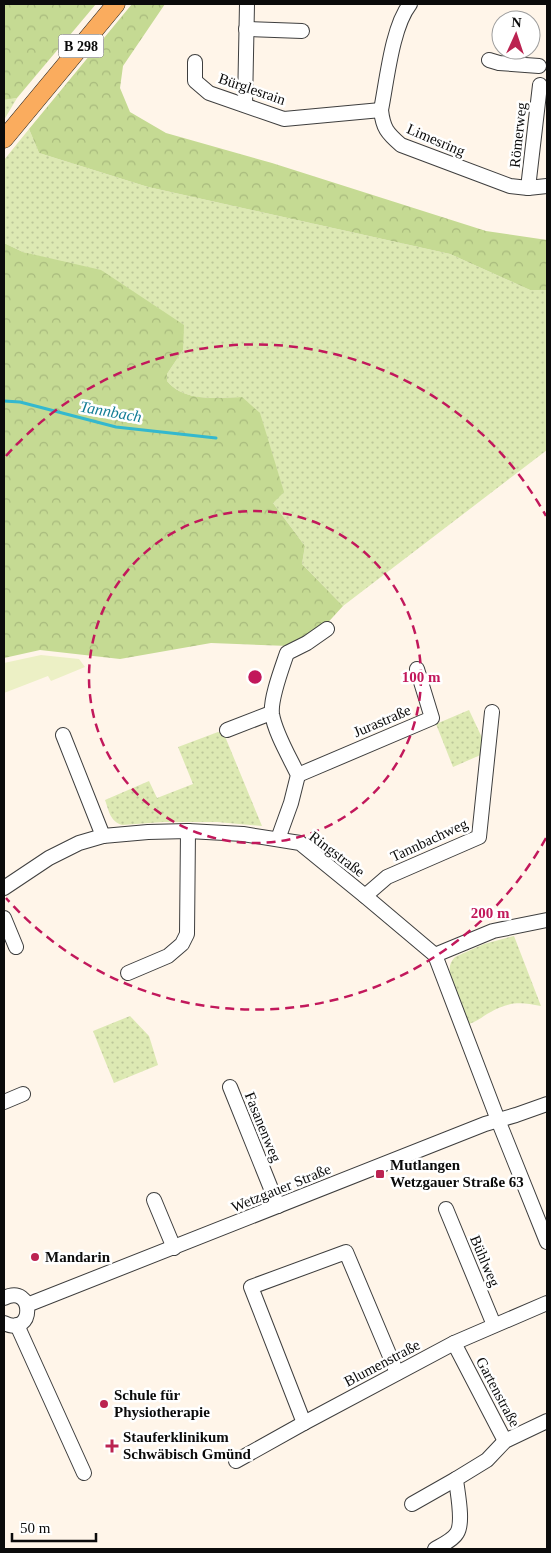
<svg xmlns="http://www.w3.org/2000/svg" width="551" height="1553" viewBox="0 0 551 1553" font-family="'Times New Roman',serif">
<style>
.green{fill:url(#green-dots)}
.forest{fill:url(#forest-crowns)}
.pitch{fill:#ecf0c5}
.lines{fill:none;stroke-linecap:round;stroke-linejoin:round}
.stream{stroke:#34b8ce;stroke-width:3}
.minor-casing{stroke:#3e3e3e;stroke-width:16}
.major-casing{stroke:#1c1c1c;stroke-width:19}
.minor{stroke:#fff;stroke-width:14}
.major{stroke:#faac5e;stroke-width:18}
.ring{fill:none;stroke:#c2185b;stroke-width:2.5;stroke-dasharray:9 6}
.poi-dot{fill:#bb2351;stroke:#fff;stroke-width:2}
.labels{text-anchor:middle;stroke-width:5;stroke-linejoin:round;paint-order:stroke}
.shield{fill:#fff;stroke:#545454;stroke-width:1}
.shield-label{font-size:14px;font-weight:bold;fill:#0b0b0b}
.street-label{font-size:15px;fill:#0b0b0b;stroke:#fff}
.poi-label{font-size:15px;font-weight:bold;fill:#0b0b0b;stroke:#fff;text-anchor:start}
.water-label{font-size:16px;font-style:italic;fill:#147e96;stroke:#fff}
.centre{fill:#c2185b;stroke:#fff;stroke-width:2.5}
.ring-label{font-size:15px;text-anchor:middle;font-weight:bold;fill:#c2185b;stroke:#fff;stroke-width:5;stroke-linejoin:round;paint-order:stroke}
</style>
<defs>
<pattern id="green-dots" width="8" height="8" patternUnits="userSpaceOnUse" patternTransform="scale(1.25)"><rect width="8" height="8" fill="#dde9b3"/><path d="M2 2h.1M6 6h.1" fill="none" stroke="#bcc699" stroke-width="1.8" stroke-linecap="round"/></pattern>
<pattern id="forest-crowns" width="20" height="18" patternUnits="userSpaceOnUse" patternTransform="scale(1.25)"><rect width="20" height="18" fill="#c5da93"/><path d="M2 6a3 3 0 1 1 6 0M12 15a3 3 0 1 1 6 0" fill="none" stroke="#a8ba7d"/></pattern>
</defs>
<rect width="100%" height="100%" fill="#fff5e9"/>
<g class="green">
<path d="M 17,98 L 4,120 L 4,100 Z"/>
<path d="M 29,129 L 39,153 L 148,187 L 450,254 L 530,290 L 547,290 L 547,450 L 343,606 L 302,564 L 305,546 L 273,503 L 242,397 C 217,398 184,402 167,381 L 167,374 L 183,350 L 61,262 L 23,252 L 4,243 L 4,160 Z"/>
<path d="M 469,710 L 485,744 L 485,753 L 453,767 L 436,724 Z"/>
<path d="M 218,732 L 224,734 L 262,826 L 217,822 L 163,822 L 122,825 C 110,821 109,811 105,800 L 149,781 L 157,798 L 193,784 L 178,747 Z"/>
<path d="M 514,936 L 541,1006 C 518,1001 508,1002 487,1014 C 481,1018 477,1021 469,1024 L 450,974 C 449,967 450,962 455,957 L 484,944 Z"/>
<path d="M 130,1016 L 149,1036 L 158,1065 L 114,1083 L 93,1031 Z"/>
</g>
<g class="forest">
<path d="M 4,4 L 96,4 L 17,98 L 4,100 Z"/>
<path d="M 132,4 L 165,4 L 123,66 L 120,88 L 130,112 L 166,133 L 272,163 L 486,231 L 547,240 L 547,290 L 530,290 L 450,254 L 148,187 L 39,153 L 29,129 Z"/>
<path d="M 4,243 L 23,252 L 101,270 L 184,325 L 183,350 L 167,374 L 167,381 C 184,402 217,398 242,397 L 260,413 L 284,492 L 273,503 L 305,546 L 302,564 L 343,606 L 322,629 L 289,646 L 211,643 L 120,659 L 40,650 L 4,658 Z"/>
</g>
<path class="pitch" d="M 41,655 L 79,659 L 85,667 L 51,681 L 48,676 L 4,693 L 4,663 Z"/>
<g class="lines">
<path class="stream" d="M 4,401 L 20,402 L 116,427 L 216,438"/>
<g class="minor-casing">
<g id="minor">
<path d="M 410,4 C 392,27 387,80 381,110 C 383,128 387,133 401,145 L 510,186 L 528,188 L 547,186"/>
<path d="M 246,29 L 302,31"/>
<path d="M 489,60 L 499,63 L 539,66"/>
<path d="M 195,62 L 195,81 L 209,93 L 284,119 L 381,110"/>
<path d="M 245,105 L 247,4"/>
<path d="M 528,188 L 540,85"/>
<path d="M 227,730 L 271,713"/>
<path d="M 63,735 L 103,836"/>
<path d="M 298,775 L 432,718 L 417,669"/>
<path d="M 278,839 L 291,803 L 298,775 C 290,758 275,733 272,714 C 270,699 282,668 287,653 L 307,643 L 327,629"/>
<path d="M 4,888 L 49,858 L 79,843 L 103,836 L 148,832 L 188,831 L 243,834 L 300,843 L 365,896 L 435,955 L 498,1120 L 547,1242"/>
<path d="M 365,896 L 387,877 L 479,837 L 492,712"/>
<path d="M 4,918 L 16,947"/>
<path d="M 435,955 L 493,931 L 547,920"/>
<path d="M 128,973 L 168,956 L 182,944 L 187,934 L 188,831"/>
<path d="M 230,1087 L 278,1206"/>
<path d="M 4,1102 L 23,1094"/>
<path d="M 154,1200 L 174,1248"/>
<path d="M 446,1209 L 494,1325"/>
<path d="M 4,1298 C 35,1283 35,1338 4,1323"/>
<path d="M 27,1305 L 485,1124 L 516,1115 L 547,1104"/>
<path d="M 17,1325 L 84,1473"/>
<path d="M 454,1343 L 505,1441"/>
<path d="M 304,1423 L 251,1287 L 346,1252 L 397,1373"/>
<path d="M 236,1461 L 304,1423 L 454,1343 L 547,1303"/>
<path d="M 412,1504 L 456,1479"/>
<path d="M 435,1549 C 442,1545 453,1540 457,1533 C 464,1522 457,1491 456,1479 L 487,1460 L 505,1441 L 547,1421"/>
</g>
</g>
<g class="major-casing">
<path id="major" d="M 4,139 L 116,4"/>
</g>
<use href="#minor" class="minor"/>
<use href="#major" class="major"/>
</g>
<g class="ring">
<circle cx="255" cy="677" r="166"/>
<path d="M546 838A333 333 0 0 1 6 898M6 456A333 333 0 0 1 546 516"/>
</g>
<g class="poi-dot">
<rect x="375" y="1169" width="10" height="10" rx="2.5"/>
<circle cx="35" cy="1257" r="5"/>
<circle cx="104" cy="1404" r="5"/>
<path d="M109.5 1438.5h5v5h5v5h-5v5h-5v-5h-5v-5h5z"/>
</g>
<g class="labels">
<rect class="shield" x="58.5" y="34.5" width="45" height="23" rx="4"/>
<g class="shield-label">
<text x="81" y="51">B 298</text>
</g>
<g class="street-label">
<text transform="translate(252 89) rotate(19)" y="5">Bürglesrain</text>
<text transform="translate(518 135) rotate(-84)" y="5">Römerweg</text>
<text transform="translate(436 140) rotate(23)" y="5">Limesring</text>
<text transform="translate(382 721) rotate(-23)" y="5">Jurastraße</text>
<text transform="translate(429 840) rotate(-25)" y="5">Tannbachweg</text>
<text transform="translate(337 854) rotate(37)" y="5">Ringstraße</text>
<text transform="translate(263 1127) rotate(68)" y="5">Fasanenweg</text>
<text transform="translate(281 1188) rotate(-22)" y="5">Wetzgauer Straße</text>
<text transform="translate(485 1261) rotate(67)" y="5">Bühlweg</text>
<text transform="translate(382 1363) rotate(-28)" y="5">Blumenstraße</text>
<text transform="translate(498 1392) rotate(62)" y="5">Gartenstraße</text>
</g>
<g class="poi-label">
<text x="390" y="1170">Mutlangen<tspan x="390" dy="17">Wetzgauer Straße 63</tspan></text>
<text x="45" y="1262">Mandarin</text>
<text x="114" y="1400">Schule für<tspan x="114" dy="17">Physiotherapie</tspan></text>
<text x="123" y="1442">Stauferklinikum<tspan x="123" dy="17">Schwäbisch Gmünd</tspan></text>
</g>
<g class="water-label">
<text transform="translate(111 411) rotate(10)" y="6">Tannbach</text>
</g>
</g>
<circle cx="255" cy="677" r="8" class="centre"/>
<g class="ring-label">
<text x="421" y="682">100 m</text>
<text x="490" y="918">200 m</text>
</g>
<rect width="551" height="1553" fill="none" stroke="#0b0b0b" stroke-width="10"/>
<g transform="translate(516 35) rotate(3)"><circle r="24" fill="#ffffff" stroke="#9d9d9d"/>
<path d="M0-4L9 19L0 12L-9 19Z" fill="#bb2351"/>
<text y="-8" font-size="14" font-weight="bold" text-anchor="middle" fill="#0b0b0b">N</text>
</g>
<path d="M12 1533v8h84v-8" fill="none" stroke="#0b0b0b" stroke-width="2.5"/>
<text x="20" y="1533" font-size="15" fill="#0b0b0b" stroke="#ffffff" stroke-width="4" paint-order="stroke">50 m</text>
</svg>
